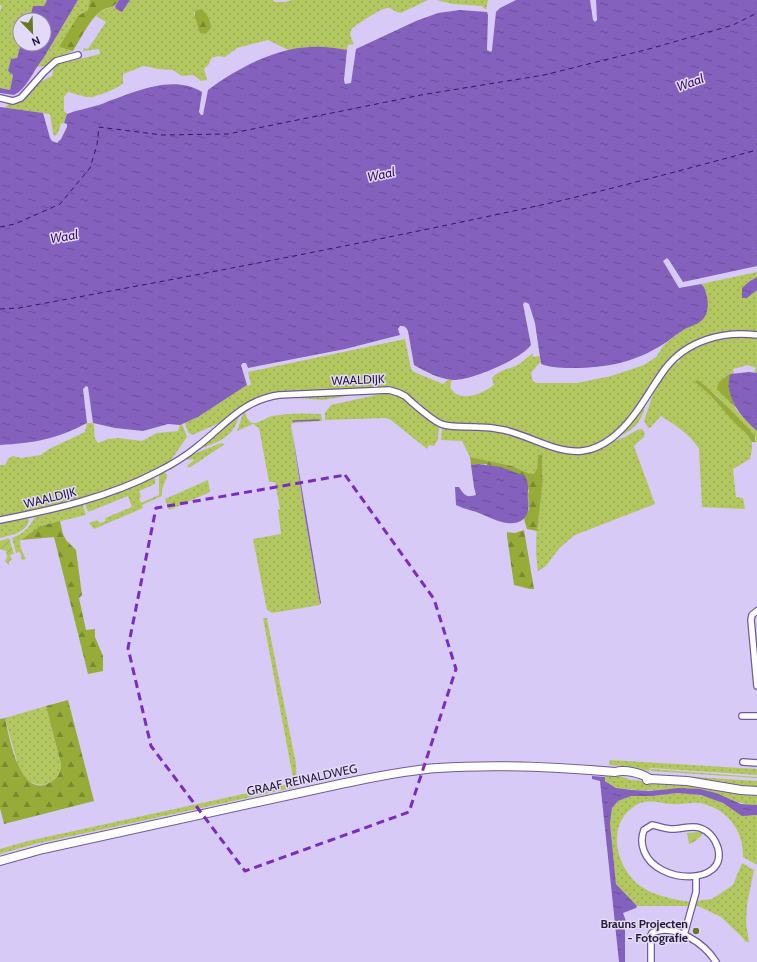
<svg xmlns="http://www.w3.org/2000/svg" width="757" height="962" viewBox="0 0 757 962" font-family="Cabin,sans-serif">
<style>
.grass{fill:url(#grass-dots);fill-rule:evenodd}
.forest{fill:url(#forest-firs)}
.park{fill:url(#park-crowns)}
.garden{fill:url(#garden-furrows)}
.water{fill:url(#water-ripples)}
.lines{fill:none;stroke-linecap:round;stroke-linejoin:round}
.stream{stroke:#8361bd;stroke-width:1.5}
.ferry{stroke:#3a1368;stroke-width:1;stroke-dasharray:5 4;stroke-linecap:butt}
.street-casing{stroke:#725a9d;stroke-width:8}
.secondary-casing{stroke:#725a9d;stroke-width:10}
.street{stroke:#fff;stroke-width:5.5}
.secondary{stroke:#fff;stroke-width:8}
.marked{fill:none;stroke:#7b2cbf;stroke-width:3;stroke-dasharray:8 5;stroke-linejoin:round}
.poi-dot{fill:#697825;stroke:#e3daf8;stroke-width:1.5}
.labels{text-anchor:middle;stroke-width:3;stroke-linejoin:round;paint-order:stroke}
.street-label{font-size:12px;fill:#241a36;stroke:#e3daf8}
.poi-label{font-size:12px;font-weight:bold;fill:#241a36;stroke:#e3daf8;text-anchor:end}
.water-label{font-size:13px;font-style:italic;fill:#3a1368;stroke:#e3daf8}
</style>
<defs>
<pattern id="grass-dots" width="8" height="8" patternUnits="userSpaceOnUse"><rect width="8" height="8" fill="#b3c760"/><path d="M2 2h.1M6 6h.1" fill="none" stroke="#9aaa54" stroke-width="1.8" stroke-linecap="round"/></pattern>
<pattern id="forest-firs" width="22" height="20" patternUnits="userSpaceOnUse"><rect width="22" height="20" fill="#97ab39"/><path d="M5 1l3.5 6h-7zM16 11l3.5 6h-7z" fill="#7b8a31"/></pattern>
<pattern id="park-crowns" width="20" height="18" patternUnits="userSpaceOnUse"><rect width="20" height="18" fill="#b3c760"/><path d="M2 6a3 3 0 1 1 6 0M12 15a3 3 0 1 1 6 0" fill="none" stroke="#9aaa54"/></pattern>
<pattern id="garden-furrows" width="10" height="10" patternUnits="userSpaceOnUse"><rect width="10" height="10" fill="#b3c760"/><path d="M-1 1l2-2M0 10L10 0M9 11l2-2" fill="none" stroke="#9aaa54"/></pattern>
<pattern id="water-ripples" width="26" height="14" patternUnits="userSpaceOnUse"><rect width="26" height="14" fill="#8361bd"/><path d="M2 4q2-2 4 0t4 0M15 11q2-2 4 0t4 0" fill="none" stroke="#6b4f9a"/></pattern>
</defs>
<rect width="100%" height="100%" fill="#d7caf7"/>
<g class="grass">
<path d="M 0,0 L 47,0 L 44,6 L 33,6 L 29,20 L 20,20 L 20,44 L 21,44 L 17,58 L 10,64 L 8,71 L 13,75 L 10,90 L 0,88 L 0,11 L 2,6 L 0,5 Z"/>
<path d="M 78,0 L 90,0 L 88,10 L 82,14 L 59,47 L 73,51 L 57,59 L 45,66 L 36,67 L 43,59 Z"/>
<path d="M 130,0 L 273,0 L 274,2 L 285,2 L 292,0 L 428,0 L 401,13 C 396,13 394,10 390,8 C 383,6 362,22 355,26 C 348,31 350,37 354,44 L 348,45 L 347,50 C 327,47 308,45 288,50 L 268,40 L 237,48 L 225,57 L 218,56 L 211,58 L 209,64 L 204,69 L 207,80 L 201,81 L 199,79 L 193,75 L 182,76 L 173,70 L 158,69 L 144,66 L 123,74 L 123,84 L 108,92 L 92,97 L 86,97 L 68,92 L 64,97 L 64,111 L 67,114 L 64,123 L 61,124 C 59,128 59,135 54,136 L 53,133 L 50,114 L 5,108 L 10,102 L 13,103 L 36,84 L 52,76 C 56,63 51,65 66,59 L 67,62 L 100,54 L 99,49 L 83,51 L 84,48 L 88,49 L 106,22 L 96,16 L 101,11 L 115,6 L 116,9 L 122,12 ZM 195,11 L 203,11 L 210,21 L 211,28 L 206,34 L 201,33 L 194,13 Z"/>
<path d="M 436,0 L 488,0 L 486,10 L 482,6 L 453,4 Z"/>
<path d="M 757,272 L 757,277 L 751,280 L 747,298 L 757,290 L 757,334 L 731,332 L 680,352 L 625,424 L 602,443 L 585,449 L 564,448 L 518,432 L 443,422 L 426,411 L 419,402 L 415,402 L 400,391 L 274,394 L 224,421 L 192,435 L 188,432 L 185,423 L 198,417 L 247,385 L 250,386 L 251,384 L 248,372 L 405,339 L 411,369 L 414,372 L 443,384 L 448,380 L 452,380 L 450,387 C 459,404 482,394 494,385 L 492,378 C 498,370 509,369 518,365 C 523,361 528,357 533,353 L 533,357 L 540,356 L 540,362 L 531,373 L 533,381 L 536,383 L 577,383 L 611,376 L 644,365 L 656,357 L 664,345 L 675,336 L 683,330 L 701,321 C 703,311 712,292 701,284 Z"/>
<path d="M 723,337 L 757,337 L 757,373 L 754,372 L 756,368 L 748,365 L 733,369 L 734,373 L 723,378 L 725,396 L 741,415 L 757,431 L 757,443 L 755,442 L 756,437 L 715,394 L 696,382 L 709,394 L 749,437 L 752,442 L 752,449 L 750,459 L 733,469 L 736,497 L 743,498 L 745,509 L 702,507 L 699,449 C 690,434 675,425 661,416 L 649,429 L 644,421 L 655,388 L 675,360 L 678,363 L 680,361 L 678,358 L 694,347 Z"/>
<path d="M 390,392 L 398,394 L 439,425 L 438,440 L 434,446 L 429,445 L 427,449 L 391,420 L 386,418 L 325,420 L 325,413 L 331,405 Z"/>
<path d="M 359,394 L 323,400 L 282,397 Z"/>
<path d="M 646,401 C 643,422 634,430 616,438 Z"/>
<path d="M 244,411 C 246,415 248,423 254,423 C 260,423 267,417 272,416 C 288,413 305,413 321,414 L 322,421 L 293,423 L 291,425 L 305,517 L 320,605 L 272,613 L 267,610 L 253,539 L 281,534 L 278,510 L 280,509 L 275,482 L 269,482 L 259,428 L 253,424 L 237,431 Z"/>
<path d="M 240,413 C 238,419 236,426 232,431 C 224,441 207,446 195,451 Z"/>
<path d="M 87,423 L 93,423 C 96,430 92,437 98,443 L 108,439 L 118,438 L 142,441 L 157,433 L 178,431 L 180,425 L 182,424 L 187,437 L 169,463 L 154,472 L 123,485 L 69,503 L 0,518 L 0,465 L 5,465 L 8,459 L 13,456 L 21,458 L 41,455 L 49,449 L 85,432 Z"/>
<path d="M 444,427 L 484,429 L 507,433 L 567,452 L 609,443 L 625,437 L 637,430 L 642,429 L 645,433 L 644,437 L 634,446 L 655,504 L 575,535 C 569,540 563,544 558,550 C 551,558 548,567 538,571 C 533,541 539,510 543,479 L 542,474 L 542,454 L 538,455 L 537,468 L 534,474 L 530,474 L 512,466 L 470,457 L 462,441 L 441,440 L 442,429 Z"/>
<path d="M 221,443 L 225,444 L 189,468 L 187,466 L 194,460 L 193,459 L 184,460 L 171,470 L 167,469 L 184,458 Z"/>
<path d="M 161,472 L 166,473 L 167,476 L 162,490 L 162,496 L 142,505 L 143,508 L 94,529 L 89,523 L 97,520 L 99,523 L 106,521 L 105,518 L 132,507 L 128,496 L 88,512 L 85,505 L 87,502 L 155,476 L 155,484 L 139,491 L 141,497 L 139,498 L 141,503 L 159,495 L 159,473 Z"/>
<path d="M 208,480 L 210,492 L 169,510 L 165,499 Z"/>
<path d="M 79,504 L 83,505 L 86,515 L 40,526 L 20,541 L 21,549 L 26,559 L 22,560 L 20,552 L 16,553 L 12,538 C 24,533 29,528 35,517 Z"/>
<path d="M 27,517 L 29,521 C 25,533 11,535 0,538 L 0,522 Z"/>
<path d="M 263,618 L 267,618 L 268,624 L 296,764 L 297,787 L 35,844 L 0,854 L 0,849 L 28,841 L 294,783 Z"/>
<path d="M 46,706 L 61,764 C 61,780 44,791 29,781 C 24,778 22,774 19,769 L 5,718 Z"/>
<path d="M 610,760 L 757,769 L 757,775 L 650,768 L 649,771 L 634,767 L 609,765 Z"/>
<path d="M 609,767 L 628,768 L 650,774 L 757,781 L 757,788 L 652,777 L 609,769 Z"/>
<path d="M 651,769 L 757,777 L 757,778 L 651,771 Z"/>
<path d="M 605,773 L 614,774 L 631,780 L 691,784 L 757,793 L 757,805 C 737,806 721,793 701,790 C 677,786 652,793 627,789 C 623,789 619,789 615,787 C 612,786 608,783 605,780 Z"/>
<path d="M 677,793 C 689,794 700,794 711,798 C 727,803 739,818 757,815 L 757,865 L 743,857 C 744,830 726,808 700,803 C 691,802 681,805 672,804 C 657,803 645,797 632,808 C 606,827 617,868 639,885 C 654,896 673,899 690,902 L 689,906 L 637,906 L 616,884 L 610,823 L 612,808 L 618,801 L 630,796 L 653,796 Z"/>
<path d="M 742,863 L 754,870 L 747,904 L 746,923 L 749,942 L 746,942 L 741,936 L 721,917 L 698,906 L 694,906 L 695,901 L 712,899 L 733,885 Z"/>
</g>
<g class="forest">
<path d="M 90,0 L 119,0 C 113,10 108,6 101,11 C 90,19 80,40 73,51 L 59,47 L 78,16 L 88,10 Z"/>
<path d="M 201,9 C 207,13 211,21 211,28 L 206,34 L 200,33 L 195,17 L 195,11 Z"/>
<path d="M 730,374 L 730,393 L 736,408 L 717,389 C 718,381 723,378 730,374 Z"/>
<path d="M 697,380 L 699,381 C 719,397 738,417 755,436 L 755,442 L 752,442 C 748,434 741,429 735,423 C 722,409 711,394 695,382 Z"/>
<path d="M 542,454 L 542,474 L 543,479 L 537,531 L 527,529 L 524,519 L 529,509 L 528,495 L 529,490 L 486,464 L 471,465 L 470,457 L 512,466 L 530,474 L 534,474 L 537,468 L 538,455 Z"/>
<path d="M 60,521 L 63,534 L 66,540 L 76,550 L 82,595 L 79,598 L 86,630 L 95,629 L 95,637 L 103,656 L 103,671 L 88,674 L 54,537 L 21,540 L 40,526 Z"/>
<path d="M 524,530 L 534,589 L 530,589 L 514,585 L 507,536 L 507,532 L 515,533 Z"/>
<path d="M 68,700 L 94,801 L 4,824 L 0,808 L 0,719 L 5,718 C 9,735 19,799 49,783 C 57,779 61,773 61,764 L 46,706 Z"/>
</g>
<path class="park" d="M 700,830 L 704,832 C 700,838 695,842 689,844 L 687,833 L 699,832 Z"/>
<path class="garden" d="M 9,538 L 14,554 L 10,555 L 12,560 L 9,561 L 9,565 L 5,561 L 7,557 L 6,551 L 0,549 L 0,541 Z"/>
<g class="water">
<path d="M 47,0 L 78,0 L 43,59 C 33,70 28,88 14,95 L 0,93 L 0,88 L 10,90 L 13,75 L 8,71 L 11,59 L 17,58 L 21,44 L 44,44 L 44,20 L 29,20 L 33,6 L 44,6 Z"/>
<path d="M 119,0 L 130,0 L 122,12 L 116,9 L 115,6 Z"/>
<path d="M 516,0 L 590,0 L 593,20 L 595,22 L 597,20 L 596,0 L 757,0 L 757,266 L 683,282 L 669,260 L 667,258 L 663,261 L 679,288 L 701,284 L 704,287 C 708,296 711,313 701,321 C 697,325 687,327 682,331 C 675,335 669,341 662,345 C 635,362 606,368 574,368 C 565,368 550,368 541,364 L 535,323 L 529,304 L 525,302 L 523,304 L 531,345 C 520,360 470,381 452,380 C 440,379 424,371 414,365 L 408,331 C 406,327 405,326 400,326 L 398,329 L 400,335 L 345,349 L 248,368 L 246,363 L 243,363 L 241,365 L 247,385 L 198,417 L 180,425 L 168,424 L 143,431 L 115,428 L 93,423 L 88,387 L 86,386 L 83,389 L 87,423 C 57,439 34,443 0,445 L 0,107 L 43,113 L 50,138 L 52,141 L 57,143 L 61,139 L 67,127 L 67,124 L 64,123 L 67,114 C 77,110 89,108 99,105 C 130,94 171,73 202,92 L 199,112 L 201,115 L 203,115 L 208,90 C 235,69 276,48 310,47 C 323,46 335,48 347,50 L 344,80 L 345,84 L 351,83 L 356,49 L 416,21 L 438,13 L 460,10 L 487,12 L 488,15 L 487,50 L 491,52 L 492,50 L 496,12 L 500,8 Z"/>
<path d="M 757,277 L 757,290 L 747,298 L 742,298 L 742,288 L 750,281 Z"/>
<path d="M 749,372 L 757,373 L 757,431 C 741,417 724,397 730,374 Z"/>
<path d="M 292,430 L 321,603 L 320,604 L 305,517 Z"/>
<path d="M 478,464 L 501,467 L 525,476 C 530,485 527,491 528,500 C 531,518 520,527 502,522 C 494,520 487,516 479,513 C 471,510 464,509 456,505 L 455,487 L 459,487 C 464,495 466,498 476,495 L 474,487 L 471,465 Z"/>
<path d="M 592,776 L 605,777 L 605,781 L 616,788 L 632,790 L 649,791 L 679,788 L 700,789 L 716,793 L 741,804 L 757,805 L 757,815 L 742,816 L 723,803 L 701,795 L 677,793 L 653,796 L 631,796 L 618,801 L 612,808 L 610,823 L 616,884 L 637,906 L 636,908 L 623,913 L 628,927 L 625,929 L 625,962 L 619,962 L 600,781 L 592,779 Z"/>
</g>
<g class="lines">
<path class="stream" d="M 293,421 L 319,420"/>
<g class="ferry">
<path d="M 0,227 L 15,224 L 60,204 L 90,168 L 97,145 L 99,127 L 162,135 L 228,134 L 421,95 L 544,75 L 649,49 L 733,25 L 757,13"/>
<path d="M 0,309 L 19,308 C 198,275 377,241 555,202 C 623,186 690,168 757,150"/>
</g>
<g class="street-casing">
<g id="street">
<path d="M 0,98 L 13,101 L 21,98 L 44,72 L 56,61 L 78,55"/>
<path d="M 0,520 C 52,510 110,497 157,472 C 171,465 186,456 198,446 C 225,425 243,400 279,395 L 389,390 L 399,393 L 405,396 C 415,405 429,418 441,424 C 451,428 466,426 477,427 C 486,427 495,428 504,430 C 528,435 557,454 582,451 C 593,450 604,444 612,438 C 636,419 648,392 665,369 C 687,340 723,331 757,335"/>
<path d="M 757,611 L 752,615 L 751,620 L 757,686"/>
<path d="M 742,716 L 757,716"/>
<path d="M 743,762 L 757,763"/>
<path d="M 652,825 C 659,826 665,829 673,829 C 681,829 692,825 700,828 C 709,831 715,839 718,848 C 728,886 657,885 644,851 C 641,843 641,837 644,830 Z"/>
<path d="M 684,935 L 696,892 L 696,877"/>
<path d="M 651,962 L 651,935 L 652,933 C 674,922 705,944 716,962"/>
</g>
</g>
<g class="secondary-casing">
<g id="secondary">
<path d="M 647,780 L 650,779 L 687,781 L 741,790 L 757,791"/>
<path d="M 0,861 L 43,849 L 345,783 C 375,777 407,770 438,768 C 497,764 557,767 615,772 C 625,769 641,773 650,779"/>
</g>
</g>
<use href="#street" class="street"/>
<use href="#secondary" class="secondary"/>
</g>
<path class="marked" d="M 345,475 L 434,599 L 456,669 L 409,812 L 245,871 L 151,746 L 128,648 L 156,508 Z"/>
<circle class="poi-dot" cx="696" cy="931" r="4"/>
<g class="labels">
<g class="street-label">
<text transform="translate(358 380) rotate(-2)" y="4">WAALDIJK</text>
<text transform="translate(50 498) rotate(-14)" y="4">WAALDIJK</text>
<text transform="translate(302 780) rotate(-12)" y="4">GRAAF REINALDWEG</text>
</g>
<g class="poi-label">
<text x="688" y="928">Brauns Projecten<tspan x="688" dy="14">- Fotografie</tspan></text>
</g>
<g class="water-label">
<text transform="translate(690 82) rotate(-20)" y="5">Waal</text>
<text transform="translate(381 174) rotate(-12)" y="5">Waal</text>
<text transform="translate(64 236) rotate(-10)" y="5">Waal</text>
</g>
</g>
<g transform="translate(32 32) rotate(157)"><circle r="19" fill="#e3daf8" stroke="#978daa"/>
<path d="M0-3L7 15L0 10L-7 15Z" fill="#697825"/>
<text y="-6" font-size="11" font-weight="bold" text-anchor="middle" fill="#241a36">N</text>
</g>
</svg>
